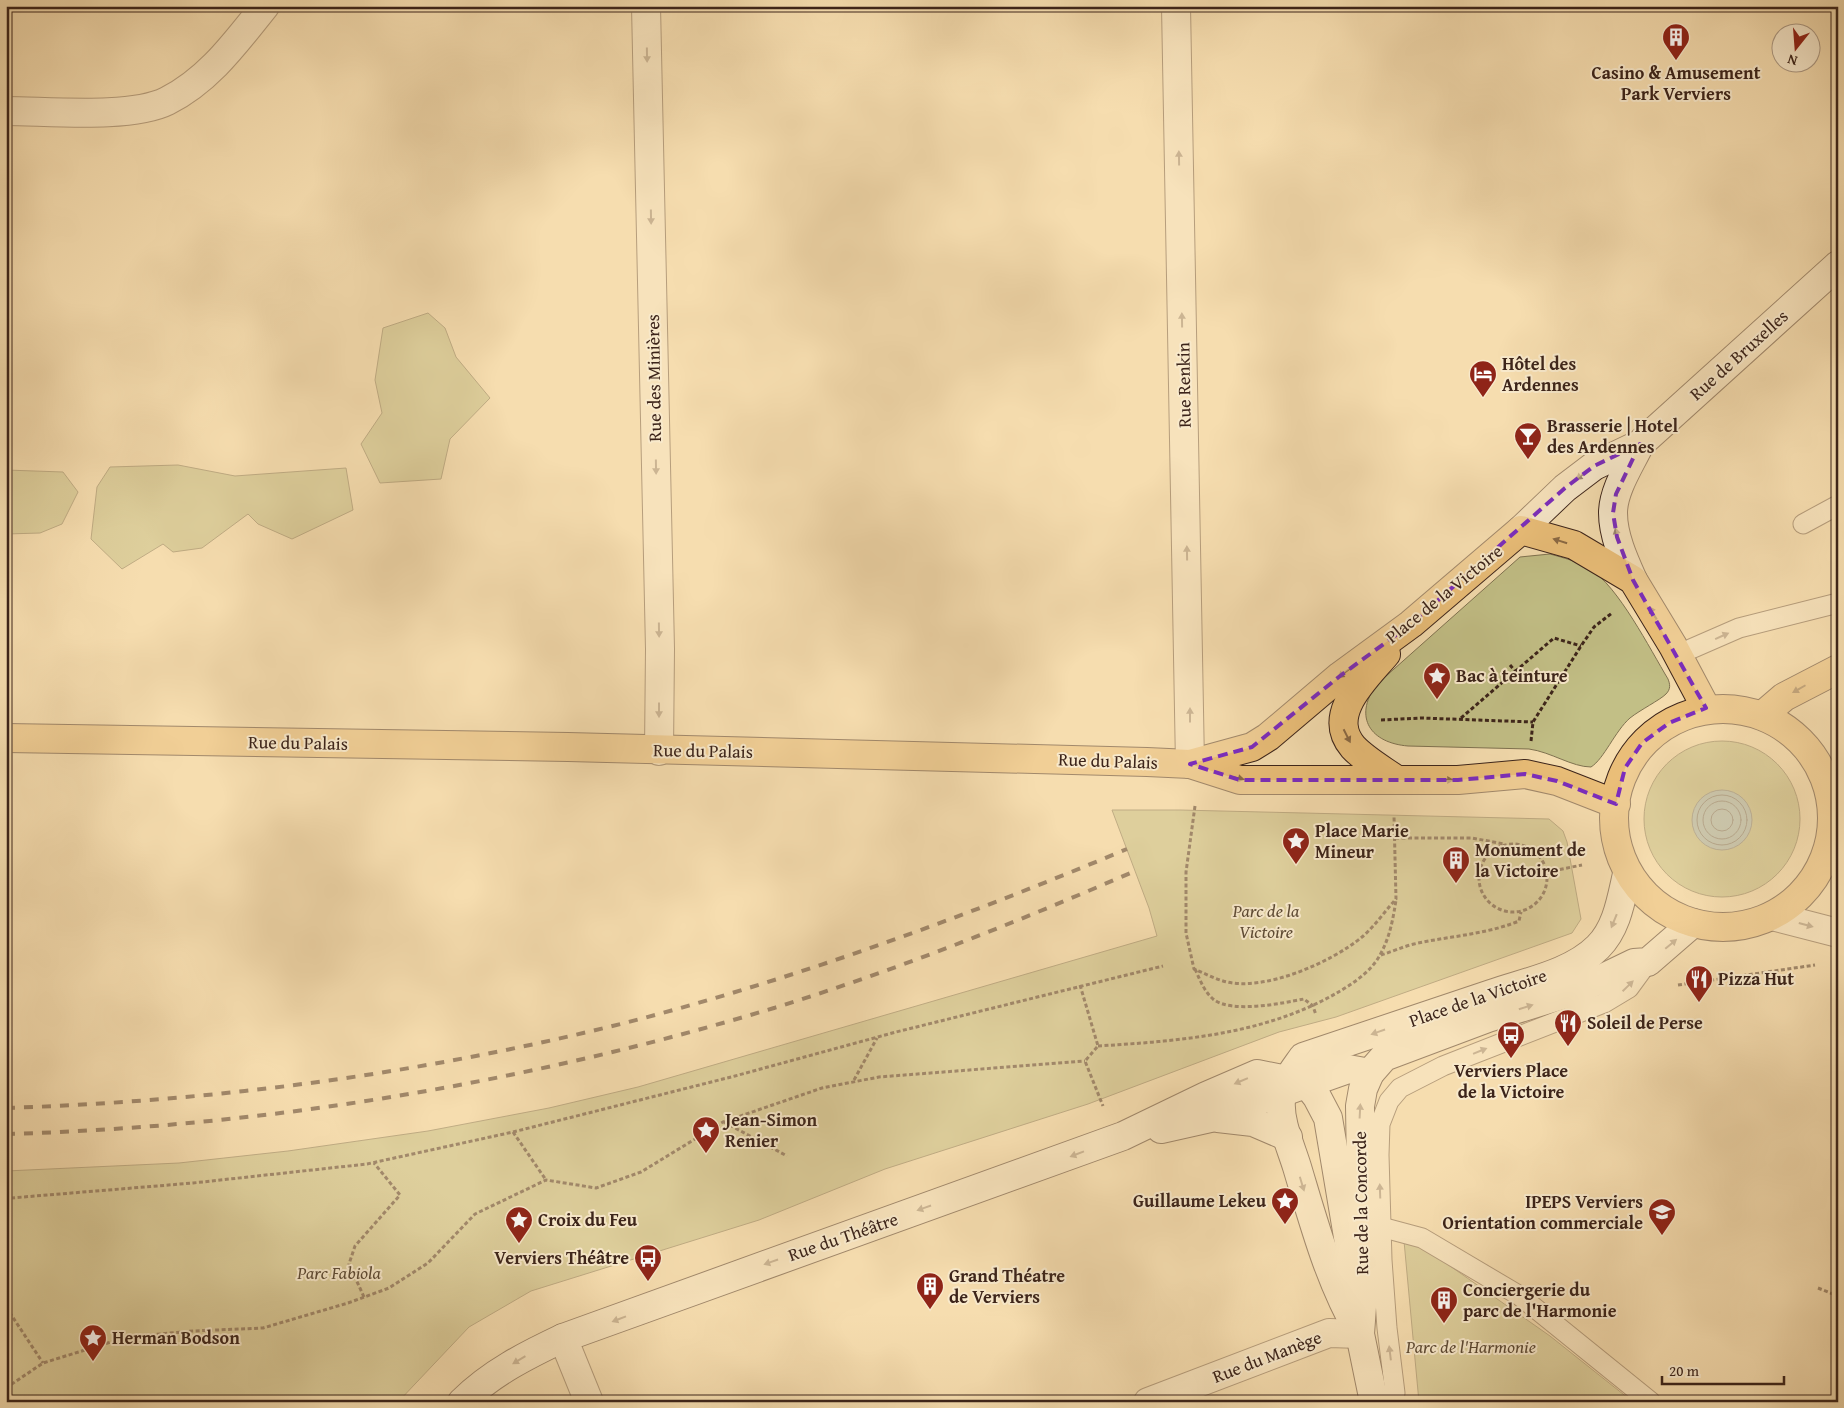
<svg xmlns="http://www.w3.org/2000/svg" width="1844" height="1408" viewBox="0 0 1844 1408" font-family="'Gentium Book Plus',serif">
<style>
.green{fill:#c2bf86;stroke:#7f7250}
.water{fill:#a3b8b7;stroke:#7a7d78}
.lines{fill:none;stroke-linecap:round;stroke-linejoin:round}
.shore{stroke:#706e68;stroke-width:1}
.lane-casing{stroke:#6a523f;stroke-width:21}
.street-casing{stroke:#6a523f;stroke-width:30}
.secondary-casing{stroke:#3c241a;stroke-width:30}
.primary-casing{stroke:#3c241a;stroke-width:30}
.path{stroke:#3c241a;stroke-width:3;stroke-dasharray:4 2.5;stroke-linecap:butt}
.lane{stroke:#f8e9cb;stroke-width:19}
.street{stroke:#f8e9cb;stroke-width:28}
.secondary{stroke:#f8e9cb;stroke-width:28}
.primary{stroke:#eabe78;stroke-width:28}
.rail{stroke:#3c241a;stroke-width:4;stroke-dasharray:9 9;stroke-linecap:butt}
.oneway{fill:#9a8672}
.oneway2{fill:#8a6944}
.marked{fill:none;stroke:#7b2cbf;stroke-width:4;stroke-dasharray:10 6;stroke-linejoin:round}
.labels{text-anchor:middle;stroke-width:4;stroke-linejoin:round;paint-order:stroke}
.poi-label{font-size:18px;font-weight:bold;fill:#3c241a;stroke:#f8e9cb;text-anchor:start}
.street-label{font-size:18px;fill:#3c241a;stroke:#f8e9cb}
.park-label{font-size:18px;font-style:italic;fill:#5e4b35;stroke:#f8e9cb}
</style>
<rect width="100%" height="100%" fill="#f5ddaf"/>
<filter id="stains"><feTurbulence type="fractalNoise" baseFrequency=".004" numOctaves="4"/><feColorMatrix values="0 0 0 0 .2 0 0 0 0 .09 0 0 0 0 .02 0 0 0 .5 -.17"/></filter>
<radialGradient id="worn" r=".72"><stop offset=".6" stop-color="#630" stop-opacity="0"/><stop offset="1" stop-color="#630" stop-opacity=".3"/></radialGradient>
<g class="green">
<path d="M 428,313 L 445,328 L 456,357 L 490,398 L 450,439 L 441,479 L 380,483 L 361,444 L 382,413 L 375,380 L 383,328 Z"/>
<path d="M 178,465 L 235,476 L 346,468 L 353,510 L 292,539 L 258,524 L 248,514 L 202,548 L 173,552 L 163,544 L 122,569 L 91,539 L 97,487 L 110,467 Z"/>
<path d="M 6,470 L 63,472 L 78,492 L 62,524 L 40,533 L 6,534 Z"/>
<path d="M 1550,554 C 1564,558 1577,561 1590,569 C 1618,586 1650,649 1668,679 C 1670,684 1671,689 1666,694 C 1660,700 1640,710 1630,718 C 1615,731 1604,759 1591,767 C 1572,767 1551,752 1529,749 L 1408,746 C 1371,743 1353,718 1376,685 L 1520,557 Z"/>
<circle cx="1722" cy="819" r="78"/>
<path d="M 1112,810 L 1180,810 L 1549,819 L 1563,831 L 1567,842 L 1581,919 L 1572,933 L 1336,1017 L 1279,1032 L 1088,1104 L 885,1169 L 759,1220 L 531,1291 L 469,1327 L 398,1402 L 6,1402 L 6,1171 L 179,1163 L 288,1151 L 428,1131 L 549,1108 L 638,1087 L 1157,936 L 1149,908 Z"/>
<path d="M 1404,1241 L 1423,1247 L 1550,1336 L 1633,1402 L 1419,1402 Z"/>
</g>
<circle class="water" cx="1722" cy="820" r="30"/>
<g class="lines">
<g class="shore">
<circle cx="1722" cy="820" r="25"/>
<circle cx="1722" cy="820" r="19"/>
<circle cx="1722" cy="820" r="11"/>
</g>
<g class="lane-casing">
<g id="lane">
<path d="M 1803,524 L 1838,505"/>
<path d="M 1677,655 L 1739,628 L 1838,603"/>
<path d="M 1381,1227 L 1422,1238 L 1520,1296 L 1651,1402"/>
<path d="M 1393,1402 L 1395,1393 L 1387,1328 L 1382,1260 L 1379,1155 L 1380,1124 L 1389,1101 L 1400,1088 L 1443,1066 L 1604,1003 L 1629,988 L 1648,962"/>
</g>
</g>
<g class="street-casing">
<g id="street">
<path d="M 646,6 L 660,649 L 659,751"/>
<path d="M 1176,6 L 1190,764"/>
<path d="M 6,111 C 48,111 131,119 167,101 C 209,80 236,42 265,6"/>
<path d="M 1830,848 L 1838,860"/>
<path d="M 1776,917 L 1838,933"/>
<path d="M 563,1338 L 589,1402"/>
<path d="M 1148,1402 L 1329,1333 L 1360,1334"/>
</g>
</g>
<g class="secondary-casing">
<g id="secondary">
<path d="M 1521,530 L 1565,488 L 1594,466 L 1640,444 L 1838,265"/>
<path d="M 1633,580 C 1624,560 1613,536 1613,513 C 1613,490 1630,465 1640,444"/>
<path d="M 1218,1118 L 1253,1122 L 1288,1137"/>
<path d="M 1161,1129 L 1210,1118 L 1348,1069 L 1370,1073"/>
<path d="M 1360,1334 C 1329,1280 1315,1227 1297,1167 C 1291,1147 1279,1122 1281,1100 C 1282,1084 1294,1070 1303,1057 C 1366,1036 1428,1015 1491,994 C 1525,982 1571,974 1598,947 C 1617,928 1621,900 1627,874"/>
<path d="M 462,1402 C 491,1373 527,1355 563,1338 L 1123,1136 L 1206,1096 L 1257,1074 L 1307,1084 L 1317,1097 L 1328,1118 L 1349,1243 L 1363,1293"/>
<path d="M 1374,1402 L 1360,1334 L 1363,1293 L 1360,1106 L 1363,1089 L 1370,1073 L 1384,1057 L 1488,1018 L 1578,990 L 1634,963 L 1648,962 L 1693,923"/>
</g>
</g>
<g class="primary-casing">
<g id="primary">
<path d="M 1386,654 C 1366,678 1325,714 1353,747 C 1365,760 1383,770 1397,780"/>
<circle cx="1723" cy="818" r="109"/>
<path d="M 1763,715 L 1784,697 L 1838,669"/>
<path d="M 6,738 L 568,747 L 1147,762 L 1190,764 L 1240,780 L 1458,780 L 1525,774 L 1557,781 L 1616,804"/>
<path d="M 1190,764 L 1252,747 L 1268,737 L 1340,676 L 1411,624 L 1521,530 L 1574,545 L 1633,580 L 1673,646 L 1706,708"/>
</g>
</g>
<g class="path">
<path d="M 1510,665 L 1515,671"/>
<path d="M 1461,718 L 1554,638 L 1581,646"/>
<path d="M 1381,720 L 1421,718 L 1533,722"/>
<path d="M 1531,741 L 1533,722 L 1581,646 L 1594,627 L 1612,613"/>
<path d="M 1195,806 L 1186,872 L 1186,933 L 1194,969 C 1204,973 1213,978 1223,981 C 1263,993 1332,962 1362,937 C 1375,926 1385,911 1396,899 L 1394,816"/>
<path d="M 1395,838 L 1472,838 L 1504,844"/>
<circle cx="1513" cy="878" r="34"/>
<path d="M 1547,872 L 1582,865"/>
<path d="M 1381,955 C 1391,952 1402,947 1414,944 C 1449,936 1484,935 1519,921 L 1521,912"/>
<path d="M 1195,969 C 1200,980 1204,991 1213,999 C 1231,1014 1283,1003 1304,999 L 1313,1006 L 1316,1015"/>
<path d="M 1080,985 L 1098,1046 L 1085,1061 L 1103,1106"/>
<path d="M 1678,985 L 1815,965"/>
<path d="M 1098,1046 C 1179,1041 1262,1035 1335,994 C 1351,985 1371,972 1380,955 C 1390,937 1393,919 1396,900"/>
<path d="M 854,1080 L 877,1038"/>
<path d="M 724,1122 L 787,1156"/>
<path d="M 513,1132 L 546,1180"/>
<path d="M 6,1202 L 11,1198 L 193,1183 L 367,1164 L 513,1132 L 735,1076 L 896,1032 L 1163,966"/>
<path d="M 1818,1288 L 1838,1296"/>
<path d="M 364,1297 L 349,1264 L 355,1246 L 400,1195 L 374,1163"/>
<path d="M 6,1307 L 43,1363"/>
<path d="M 6,1388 L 43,1363 L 127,1337 L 193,1331 L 263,1328 L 348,1303 L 389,1288 L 428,1263 L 475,1214 L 546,1180 L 596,1188 L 641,1172 L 723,1122 L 822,1088 L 879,1077 L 1085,1061"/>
</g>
<use href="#lane" class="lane"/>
<use href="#street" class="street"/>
<use href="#secondary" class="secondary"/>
<use href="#primary" class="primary"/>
<g class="rail">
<path d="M 6,1108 C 221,1101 436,1072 644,1018 C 809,974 969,915 1127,849"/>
<path d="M 6,1134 C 265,1127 526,1083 774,1008 C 897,970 1017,922 1135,871"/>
</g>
</g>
<defs><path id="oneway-solid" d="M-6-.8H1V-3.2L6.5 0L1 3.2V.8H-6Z" transform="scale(1.25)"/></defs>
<g class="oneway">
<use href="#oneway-solid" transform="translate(647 55) rotate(89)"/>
<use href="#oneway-solid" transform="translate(1179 158) rotate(-91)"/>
<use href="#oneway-solid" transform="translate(651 217) rotate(89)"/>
<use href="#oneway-solid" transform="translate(1182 320) rotate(-91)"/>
<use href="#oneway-solid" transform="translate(656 467) rotate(89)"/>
<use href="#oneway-solid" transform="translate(1582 475) rotate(143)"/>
<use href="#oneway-solid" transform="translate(1617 535) rotate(-103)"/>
<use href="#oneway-solid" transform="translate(1187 553) rotate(-91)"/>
<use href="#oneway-solid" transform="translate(659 630) rotate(89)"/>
<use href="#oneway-solid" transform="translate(1722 636) rotate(-24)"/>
<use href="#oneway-solid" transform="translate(659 710) rotate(90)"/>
<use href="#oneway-solid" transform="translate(1190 715) rotate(-90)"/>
<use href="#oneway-solid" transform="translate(1614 921) rotate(112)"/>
<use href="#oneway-solid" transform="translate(1806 925) rotate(15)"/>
<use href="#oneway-solid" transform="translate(1671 944) rotate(-40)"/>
<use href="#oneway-solid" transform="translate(1628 986) rotate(-44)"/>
<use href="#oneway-solid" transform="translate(1526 1007) rotate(-17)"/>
<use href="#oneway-solid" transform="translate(1378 1032) rotate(161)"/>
<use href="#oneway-solid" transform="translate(1480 1051) rotate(-22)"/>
<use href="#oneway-solid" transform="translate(1241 1081) rotate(157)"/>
<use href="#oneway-solid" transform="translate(1360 1111) rotate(-87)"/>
<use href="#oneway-solid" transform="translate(1077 1154) rotate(159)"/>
<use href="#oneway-solid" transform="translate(1302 1184) rotate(73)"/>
<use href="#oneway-solid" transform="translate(1380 1191) rotate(-92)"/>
<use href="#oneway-solid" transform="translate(924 1208) rotate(161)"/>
<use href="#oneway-solid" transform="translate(771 1262) rotate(161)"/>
<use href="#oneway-solid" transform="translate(619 1319) rotate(159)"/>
<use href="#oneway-solid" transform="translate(1390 1353) rotate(-97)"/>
<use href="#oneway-solid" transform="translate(519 1360) rotate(149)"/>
</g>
<g class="oneway2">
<use href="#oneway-solid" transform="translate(1560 541) rotate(-162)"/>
<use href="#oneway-solid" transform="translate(1653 613) rotate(-121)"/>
<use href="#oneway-solid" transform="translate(1344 673) rotate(143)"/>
<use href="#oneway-solid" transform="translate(1799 689) rotate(150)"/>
<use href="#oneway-solid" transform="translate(1347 736) rotate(63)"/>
<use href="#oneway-solid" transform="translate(1237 778) rotate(12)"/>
<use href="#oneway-solid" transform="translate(1446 780)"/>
</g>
<path d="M0 0H1844V1408H0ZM 1640,444 L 1616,494 L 1613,513 L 1617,537 L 1633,580 L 1706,708 L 1669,723 L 1642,743 L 1625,768 L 1616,804 L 1557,781 L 1525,774 L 1458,780 L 1240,780 L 1190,764 L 1252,747 L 1340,676 L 1411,624 L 1565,488 L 1594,466 Z" fill="#f5ddaf" fill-opacity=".55" fill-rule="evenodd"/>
<path class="marked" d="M 1640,444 L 1616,494 L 1613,513 L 1617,537 L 1633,580 L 1706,708 L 1669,723 L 1642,743 L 1625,768 L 1616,804 L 1557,781 L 1525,774 L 1458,780 L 1240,780 L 1190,764 L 1252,747 L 1340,676 L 1411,624 L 1565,488 L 1594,466 Z"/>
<defs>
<g id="building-pin" transform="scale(1.4375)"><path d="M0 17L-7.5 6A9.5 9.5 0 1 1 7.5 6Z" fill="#8f2418" stroke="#f8e9cb"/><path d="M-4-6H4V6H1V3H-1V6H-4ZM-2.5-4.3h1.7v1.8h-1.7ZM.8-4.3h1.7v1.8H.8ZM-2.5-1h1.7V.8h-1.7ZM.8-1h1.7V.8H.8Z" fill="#fff"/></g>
<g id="hotel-pin" transform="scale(1.4375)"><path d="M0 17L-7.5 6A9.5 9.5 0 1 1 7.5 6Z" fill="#8f2418" stroke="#f8e9cb"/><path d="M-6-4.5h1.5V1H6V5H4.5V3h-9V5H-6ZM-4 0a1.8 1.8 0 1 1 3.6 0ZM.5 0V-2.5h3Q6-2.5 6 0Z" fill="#fff"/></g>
<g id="bar-pin" transform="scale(1.4375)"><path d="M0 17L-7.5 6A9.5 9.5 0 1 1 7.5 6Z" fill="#8f2418" stroke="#f8e9cb"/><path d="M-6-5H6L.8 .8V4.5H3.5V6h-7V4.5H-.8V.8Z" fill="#fff"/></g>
<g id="sight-pin" transform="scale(1.4375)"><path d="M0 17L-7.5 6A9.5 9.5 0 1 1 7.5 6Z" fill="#8f2418" stroke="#f8e9cb"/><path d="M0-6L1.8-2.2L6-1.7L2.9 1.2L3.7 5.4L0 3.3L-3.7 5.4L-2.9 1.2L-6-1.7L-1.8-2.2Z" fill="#fff"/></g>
<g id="restaurant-pin" transform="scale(1.4375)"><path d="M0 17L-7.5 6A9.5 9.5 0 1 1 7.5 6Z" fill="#8f2418" stroke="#f8e9cb"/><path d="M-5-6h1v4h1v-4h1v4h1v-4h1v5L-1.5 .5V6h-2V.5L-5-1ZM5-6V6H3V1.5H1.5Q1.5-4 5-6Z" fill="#fff"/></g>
<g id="bus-pin" transform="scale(1.4375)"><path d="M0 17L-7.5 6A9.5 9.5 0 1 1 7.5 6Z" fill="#8f2418" stroke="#f8e9cb"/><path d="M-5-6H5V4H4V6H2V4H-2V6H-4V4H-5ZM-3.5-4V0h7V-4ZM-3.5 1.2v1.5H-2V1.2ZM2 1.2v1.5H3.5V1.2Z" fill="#fff"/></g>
<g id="school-pin" transform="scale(1.4375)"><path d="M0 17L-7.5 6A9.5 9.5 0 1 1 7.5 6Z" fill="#8f2418" stroke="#f8e9cb"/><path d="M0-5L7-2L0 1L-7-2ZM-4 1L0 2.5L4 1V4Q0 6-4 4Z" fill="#fff"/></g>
</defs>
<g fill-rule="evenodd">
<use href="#building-pin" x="1676" y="37"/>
<use href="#hotel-pin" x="1483" y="374"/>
<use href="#bar-pin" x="1528" y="436"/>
<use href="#sight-pin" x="1437" y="676"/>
<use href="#sight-pin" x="1296" y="841"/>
<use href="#building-pin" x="1456" y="860"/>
<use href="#restaurant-pin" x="1699" y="979"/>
<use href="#restaurant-pin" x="1568" y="1023"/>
<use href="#bus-pin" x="1511" y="1035"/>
<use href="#sight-pin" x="706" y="1130"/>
<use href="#sight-pin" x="1285" y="1201"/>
<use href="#school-pin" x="1662" y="1212"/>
<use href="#sight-pin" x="519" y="1220"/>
<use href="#bus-pin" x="648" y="1258"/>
<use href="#building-pin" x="930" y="1286"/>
<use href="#building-pin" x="1444" y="1300"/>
<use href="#sight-pin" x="93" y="1338"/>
</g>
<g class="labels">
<g class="poi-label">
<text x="1676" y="79" text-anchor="middle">Casino &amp; Amusement<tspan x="1676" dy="21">Park Verviers</tspan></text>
<text x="1502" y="370">Hôtel des<tspan x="1502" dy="21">Ardennes</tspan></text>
<text x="1547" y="432">Brasserie | Hotel<tspan x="1547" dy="21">des Ardennes</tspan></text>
<text x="1456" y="682">Bac à teinture</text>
<text x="1315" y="837">Place Marie<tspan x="1315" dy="21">Mineur</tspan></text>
<text x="1475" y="856">Monument de<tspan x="1475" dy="21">la Victoire</tspan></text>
<text x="1718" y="985">Pizza Hut</text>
<text x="1587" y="1029">Soleil de Perse</text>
<text x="1511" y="1077" text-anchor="middle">Verviers Place<tspan x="1511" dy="21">de la Victoire</tspan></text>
<text x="725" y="1126">Jean-Simon<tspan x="725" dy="21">Renier</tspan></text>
<text x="1266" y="1207" text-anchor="end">Guillaume Lekeu</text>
<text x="1643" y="1208" text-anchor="end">IPEPS Verviers<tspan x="1643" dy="21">Orientation commerciale</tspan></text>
<text x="538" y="1226">Croix du Feu</text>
<text x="629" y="1264" text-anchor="end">Verviers Théâtre</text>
<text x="949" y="1282">Grand Théatre<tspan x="949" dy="21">de Verviers</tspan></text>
<text x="1463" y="1296">Conciergerie du<tspan x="1463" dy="21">parc de l'Harmonie</tspan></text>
<text x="112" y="1344">Herman Bodson</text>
</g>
<g class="street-label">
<text transform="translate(1739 355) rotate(-42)" y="6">Rue de Bruxelles</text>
<text transform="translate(654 378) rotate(-91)" y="6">Rue des Minières</text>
<text transform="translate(1184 385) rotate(-91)" y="6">Rue Renkin</text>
<text transform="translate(1444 594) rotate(-39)" y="6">Place de la Victoire</text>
<text transform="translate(298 743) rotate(1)" y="6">Rue du Palais</text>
<text transform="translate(703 751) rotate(1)" y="6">Rue du Palais</text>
<text transform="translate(1108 761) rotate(2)" y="6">Rue du Palais</text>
<text transform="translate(1478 998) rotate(-19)" y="6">Place de la Victoire</text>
<text transform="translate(1361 1203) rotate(-91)" y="6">Rue de la Concorde</text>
<text transform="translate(843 1237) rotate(-19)" y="6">Rue du Théâtre</text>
<text transform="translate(1267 1357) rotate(-21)" y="6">Rue du Manège</text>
</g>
<g class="park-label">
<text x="1266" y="917">Parc de la<tspan x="1266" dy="21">Victoire</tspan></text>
<text x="339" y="1279">Parc Fabiola</text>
<text x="1471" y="1353">Parc de l'Harmonie</text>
</g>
</g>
<rect width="1844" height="1408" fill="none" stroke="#f5ddaf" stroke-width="25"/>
<rect x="8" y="8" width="1829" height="1393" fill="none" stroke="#3c241a" stroke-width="2.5"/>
<rect x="12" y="12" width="1819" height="1383" fill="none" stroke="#3c241a"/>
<g transform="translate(1796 48) rotate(197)"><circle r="24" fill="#f8e9cb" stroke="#ad9a84"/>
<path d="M0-4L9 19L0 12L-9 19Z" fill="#8f2418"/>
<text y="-8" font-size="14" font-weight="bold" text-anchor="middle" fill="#3c241a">N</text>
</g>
<path d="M1662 1376v8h122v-8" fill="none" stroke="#3c241a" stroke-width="2.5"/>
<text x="1669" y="1376" font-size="15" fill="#3c241a" stroke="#f8e9cb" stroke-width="4" paint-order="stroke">20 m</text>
<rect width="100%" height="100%" filter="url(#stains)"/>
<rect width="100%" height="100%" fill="url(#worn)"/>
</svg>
